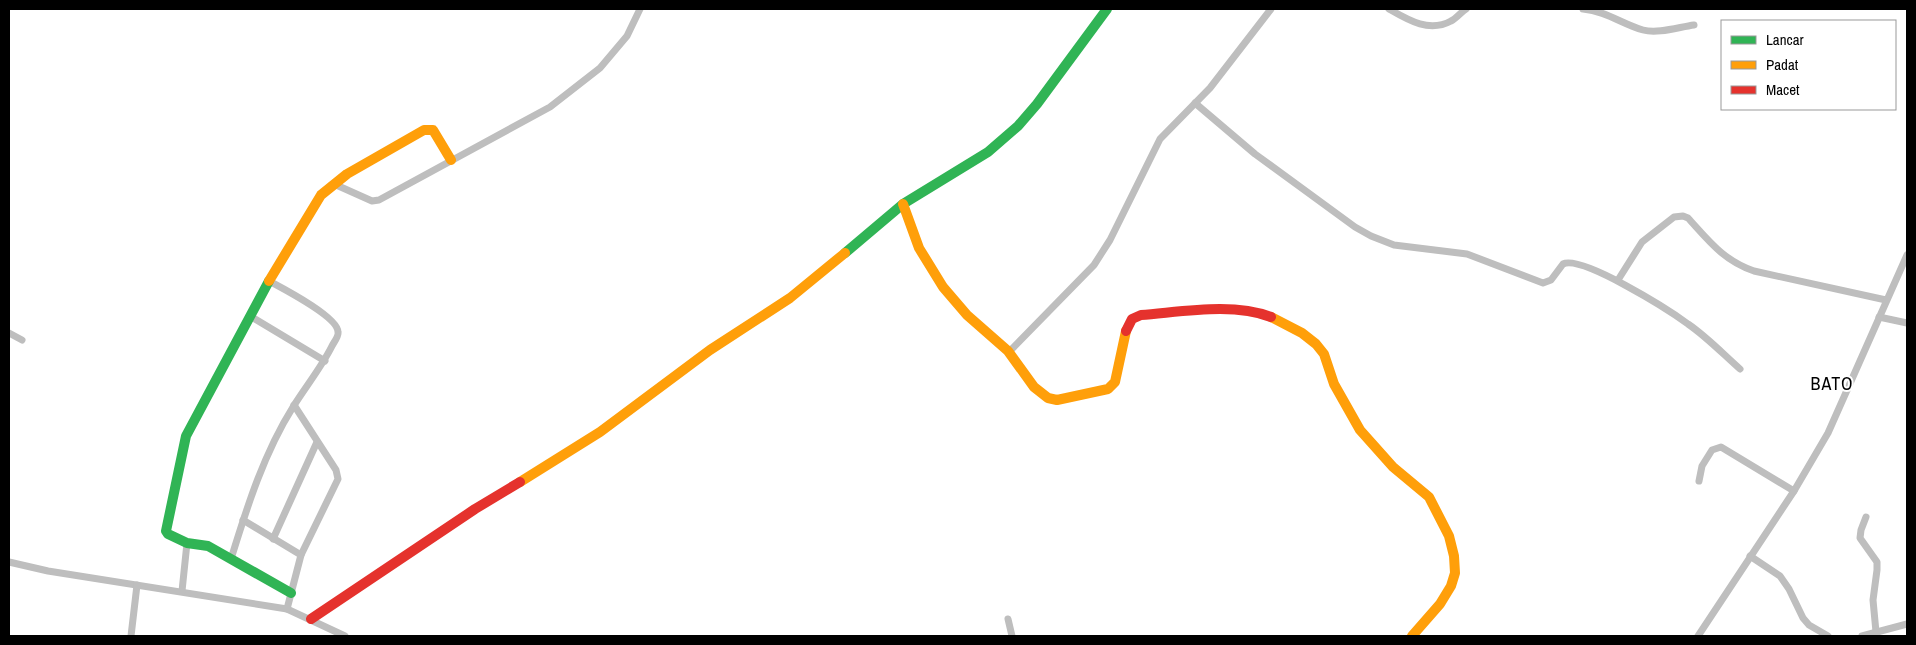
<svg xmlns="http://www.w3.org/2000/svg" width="1916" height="645" viewBox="0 0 1916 645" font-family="'Archivo Narrow',sans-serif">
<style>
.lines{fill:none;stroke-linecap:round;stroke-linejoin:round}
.street{stroke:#bebebe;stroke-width:7}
.fast{stroke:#30b455;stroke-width:10}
.slow{stroke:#ff9f0a;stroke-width:10}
.jam{stroke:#e5322d;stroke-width:10}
.labels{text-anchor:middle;stroke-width:4;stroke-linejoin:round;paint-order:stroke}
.quarter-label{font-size:18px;letter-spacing:1px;fill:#000;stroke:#fff}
</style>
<rect width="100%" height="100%" fill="#fff"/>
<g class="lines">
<g class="street">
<path d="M 1389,9 C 1408,20 1429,33 1451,21 C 1457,18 1461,12 1466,9"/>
<path d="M 1583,9 C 1606,11 1622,24 1643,30 C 1658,34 1679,27 1694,25"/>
<path d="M 1195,103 L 1255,154 L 1355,227 L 1371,236 L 1394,245 L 1467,254 L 1543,283 L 1551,280 L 1563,264 C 1582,255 1669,310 1688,324 C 1707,337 1723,354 1740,369"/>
<path d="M 334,184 L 372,201 L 379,200 L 550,107 L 600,68 L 627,36 L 640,9"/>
<path d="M 1618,280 L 1642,242 L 1674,217 L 1683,216 L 1688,218 C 1709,241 1724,261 1754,271 L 1886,300"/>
<path d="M 250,316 L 325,361"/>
<path d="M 1879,317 L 1907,323"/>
<path d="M 9,333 L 22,340"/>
<path d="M 1009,352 L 1094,265 L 1110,240 L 1160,139 L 1210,88 L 1271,9"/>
<path d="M 1699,481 L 1702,466 L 1712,450 L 1721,447 L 1794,491"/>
<path d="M 1866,517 L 1861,530 L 1860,538 L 1877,562 L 1877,570 L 1873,600 L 1876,632"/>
<path d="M 243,520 L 301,555"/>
<path d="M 273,539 L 317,442"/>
<path d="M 1750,556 L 1780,576 L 1789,589 L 1803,618 L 1809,625 L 1828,636"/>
<path d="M 231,559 C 247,507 264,453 293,407 C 306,386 321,368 332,346 C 334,342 339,336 338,332 C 338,317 282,288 269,281"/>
<path d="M 9,562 L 48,571 L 287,609 L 345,636"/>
<path d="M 182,591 L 187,543"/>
<path d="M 287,609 L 301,555 L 338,479 L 336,470 L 294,405"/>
<path d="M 1008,619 L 1012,636"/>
<path d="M 131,636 L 137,585"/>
<path d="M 1698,636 L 1794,491 L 1828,433 L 1907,255"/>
<path d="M 1862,636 L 1907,624"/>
</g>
<g class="fast">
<path d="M 845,253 L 903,204 L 988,152 L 1018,126 L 1037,104 L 1107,9"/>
<path d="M 269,281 L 186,436 L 166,531 L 168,534 L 187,543 L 208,546 L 291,593"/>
</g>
<g class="slow">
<path d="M 903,204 L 919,248 L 943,287 L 967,315 L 1008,351 L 1034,387 L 1048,398 L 1057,400 L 1108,389 L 1115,382 L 1126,331"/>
<path d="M 269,281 L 321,195 L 347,174 L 424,130 L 433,130 L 451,160"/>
<path d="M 1271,317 L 1302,333 L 1316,344 L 1324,354 L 1334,384 L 1360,430 L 1393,467 L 1429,497 L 1449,536 L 1454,556 L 1455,573 L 1451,586 L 1440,604 L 1412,636"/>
<path d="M 520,482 L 600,432 L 710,350 L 790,298 L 845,253"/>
</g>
<g class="jam">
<path d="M 1126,331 L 1132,319 L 1141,315 C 1181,312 1233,302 1271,317"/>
<path d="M 311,619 L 475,509 L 520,482"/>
</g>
</g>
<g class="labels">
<g class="quarter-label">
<text x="1832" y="390">BATO</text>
</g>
</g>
<rect width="1916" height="645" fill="none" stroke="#000000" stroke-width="20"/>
<rect x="1721" y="20" width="175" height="90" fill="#ffffff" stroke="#999999"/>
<rect x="1731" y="36" width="25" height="8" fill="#30b455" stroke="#999999"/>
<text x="1766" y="45" font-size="15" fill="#000000">Lancar</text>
<rect x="1731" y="61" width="25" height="8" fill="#ff9f0a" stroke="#999999"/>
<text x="1766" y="70" font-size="15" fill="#000000">Padat</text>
<rect x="1731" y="86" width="25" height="8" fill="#e5322d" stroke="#999999"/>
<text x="1766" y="95" font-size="15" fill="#000000">Macet</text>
</svg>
